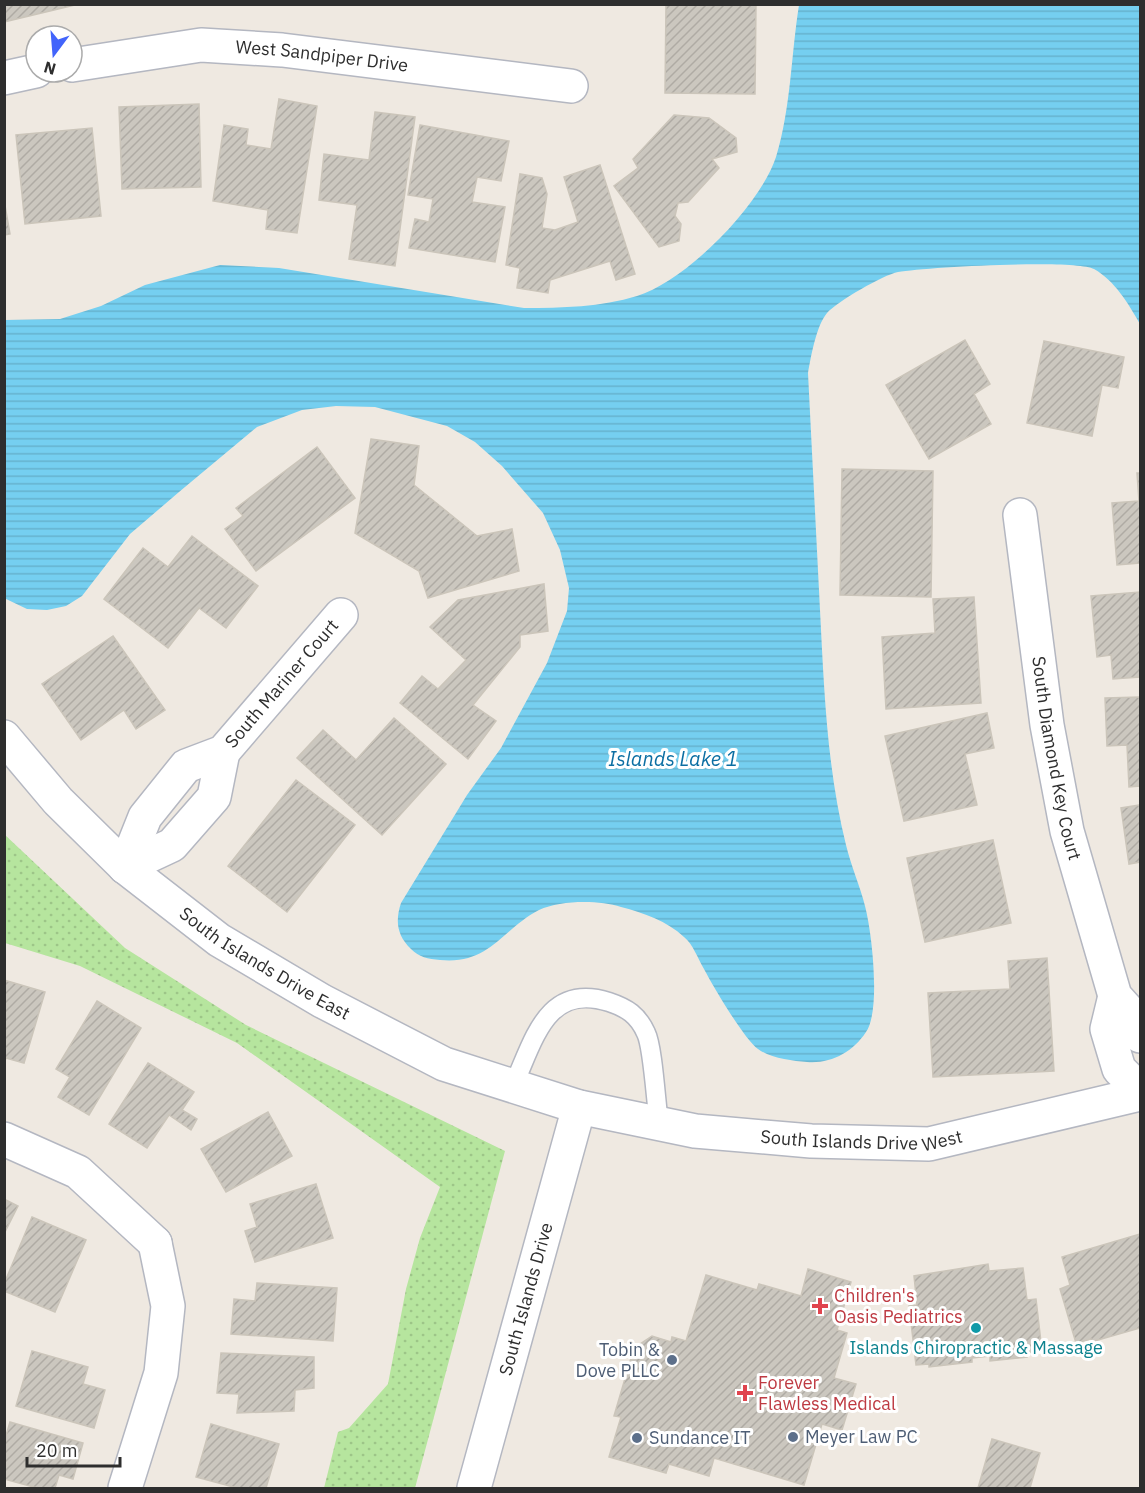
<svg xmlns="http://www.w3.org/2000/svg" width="1145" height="1493" viewBox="0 0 1145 1493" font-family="'IBM Plex Sans',sans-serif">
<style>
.grass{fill:url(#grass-dots)}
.water{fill:url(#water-rules)}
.building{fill:url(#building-hatch);stroke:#cbc5ba;stroke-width:1.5}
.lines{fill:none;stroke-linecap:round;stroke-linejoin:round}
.service-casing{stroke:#b4b7c1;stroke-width:21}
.minor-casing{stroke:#b4b7c1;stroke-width:36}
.tertiary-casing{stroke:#b4b7c1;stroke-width:36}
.service{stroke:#fff;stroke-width:18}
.minor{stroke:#fff;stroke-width:33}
.tertiary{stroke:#fff;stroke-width:33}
.health-dot{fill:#e0444e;stroke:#fff;stroke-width:2}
.culture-dot{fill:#0f9aa8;stroke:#fff;stroke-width:2}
.service-dot{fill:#5c6f8a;stroke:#fff;stroke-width:2}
.labels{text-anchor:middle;stroke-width:6;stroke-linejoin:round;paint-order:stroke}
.street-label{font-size:18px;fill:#2e2e2e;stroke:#fff}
.health-label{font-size:18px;fill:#be3a42;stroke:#fff;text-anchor:start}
.culture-label{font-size:18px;fill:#0d838f;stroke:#fff}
.service-label{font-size:18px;fill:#4e5e75;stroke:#fff;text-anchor:start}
.water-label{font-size:20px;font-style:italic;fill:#0d6fa3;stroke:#fff}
</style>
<defs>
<pattern id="grass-dots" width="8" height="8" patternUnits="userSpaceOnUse" patternTransform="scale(1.5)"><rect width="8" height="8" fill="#b6e59e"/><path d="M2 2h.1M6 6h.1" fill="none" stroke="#9dc588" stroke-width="1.8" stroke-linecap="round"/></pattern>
<pattern id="water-rules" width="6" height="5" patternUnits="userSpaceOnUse" patternTransform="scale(1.5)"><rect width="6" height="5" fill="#75cff0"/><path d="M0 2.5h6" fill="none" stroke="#66b2ce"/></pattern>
<pattern id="building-hatch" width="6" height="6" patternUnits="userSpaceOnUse" patternTransform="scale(1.5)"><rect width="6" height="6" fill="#cbc7bf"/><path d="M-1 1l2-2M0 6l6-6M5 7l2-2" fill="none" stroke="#afaba4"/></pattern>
</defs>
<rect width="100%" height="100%" fill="#efe9e1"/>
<path class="grass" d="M 4,834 L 125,948 L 246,1025 L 505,1151 L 415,1488 L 324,1488 L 338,1432 L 349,1428 L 388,1384 L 406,1289 L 420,1238 L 440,1187 L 237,1043 L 80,966 L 5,943 Z"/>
<path class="water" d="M 799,5 L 1140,5 L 1140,324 C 1128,303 1115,281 1094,269 C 1075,259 925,267 898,272 C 883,275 838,301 827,313 C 816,326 811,357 808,373 C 812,452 816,531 820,610 C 824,688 827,769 846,845 C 851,866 860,886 865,906 C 872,932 881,1011 866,1032 C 853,1052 831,1064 807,1062 C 792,1061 770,1058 758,1049 C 744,1039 713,986 704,969 C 698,959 693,944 684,937 C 667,921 644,913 621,907 C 599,900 561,900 539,910 C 502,929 490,965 440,960 C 428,959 419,957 411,949 C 397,936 395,921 401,903 L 467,795 L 501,748 L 547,663 L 567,611 L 569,588 L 560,550 L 543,513 L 502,466 L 475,442 L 447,426 L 375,407 L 336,406 L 302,410 L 257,427 L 179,492 L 130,534 L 82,596 L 66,606 L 47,610 L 27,609 L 4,598 L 5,320 L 60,319 L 101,306 L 145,285 L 220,265 L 279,268 L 524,308 C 562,308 601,307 637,296 C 686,281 760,206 776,157 C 791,108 791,55 799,5 Z"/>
<g class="building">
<path d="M 4,4 L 79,4 L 4,22 Z"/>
<path d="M 666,4 L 756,4 L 755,94 L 665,93 Z"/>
<path d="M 279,99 L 317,106 L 297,233 L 266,229 L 268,210 L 213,201 L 224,125 L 248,129 L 246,145 L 271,149 Z"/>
<path d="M 199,104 L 201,187 L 122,189 L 119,107 Z"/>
<path d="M 375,112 L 415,117 L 395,266 L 349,259 L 357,205 L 319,200 L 324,154 L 369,160 Z"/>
<path d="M 674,115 L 709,118 L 736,138 L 737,152 L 712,159 L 719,168 L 688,202 L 678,203 L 675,216 L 681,224 L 679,241 L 659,247 L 614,186 L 638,168 L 633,159 Z"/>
<path d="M 420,125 L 509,141 L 501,181 L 477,177 L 472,202 L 505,207 L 495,262 L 409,248 L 415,219 L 429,222 L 433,199 L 408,195 Z"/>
<path d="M 92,128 L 101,216 L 25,224 L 16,135 Z"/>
<path d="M 600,165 L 635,274 L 616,280 L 610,261 L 550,280 L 548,293 L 517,288 L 520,268 L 506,265 L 520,174 L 542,178 L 547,194 L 542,228 L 555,230 L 578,222 L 564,177 Z"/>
<path d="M 4,200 L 10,234 L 4,235 Z"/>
<path d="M 965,340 L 990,384 L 974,394 L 991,424 L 929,459 L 886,385 Z"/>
<path d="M 1044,341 L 1124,357 L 1118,388 L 1102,385 L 1092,436 L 1027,423 Z"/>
<path d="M 371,439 L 419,446 L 414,485 L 477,536 L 512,529 L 519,571 L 428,598 L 419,571 L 355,533 Z"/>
<path d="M 317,447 L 355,498 L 256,571 L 225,529 L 243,516 L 236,508 Z"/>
<path d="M 842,469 L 933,471 L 931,597 L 840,595 Z"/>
<path d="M 1137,473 L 1140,473 L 1140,563 L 1117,565 L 1112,503 L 1139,501 Z"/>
<path d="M 192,536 L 258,586 L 226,628 L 199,608 L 168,648 L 104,599 L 143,548 L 168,567 Z"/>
<path d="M 544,584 L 548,631 L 520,635 L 520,647 L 473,705 L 496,721 L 468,759 L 400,703 L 422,676 L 438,689 L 466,660 L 430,627 L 458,600 Z"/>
<path d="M 1140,592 L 1140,677 L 1113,679 L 1111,655 L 1097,657 L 1091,596 Z"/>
<path d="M 974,597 L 981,703 L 886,709 L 882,637 L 935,633 L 933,599 Z"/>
<path d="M 113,636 L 165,710 L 136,729 L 124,710 L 81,740 L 42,684 Z"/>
<path d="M 1140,697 L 1140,786 L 1129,787 L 1127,745 L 1107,746 L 1105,698 Z"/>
<path d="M 987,713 L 994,748 L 965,754 L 977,805 L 904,821 L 885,736 Z"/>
<path d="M 394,718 L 446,764 L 382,835 L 297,758 L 323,730 L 356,760 Z"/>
<path d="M 296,780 L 355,825 L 287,912 L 228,866 Z"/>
<path d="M 1140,805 L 1140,862 L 1129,864 L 1121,808 Z"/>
<path d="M 993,840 L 1011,923 L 925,942 L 907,858 Z"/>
<path d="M 1047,958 L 1054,1071 L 933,1077 L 928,993 L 1010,989 L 1008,961 Z"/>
<path d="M 4,980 L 45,992 L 24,1063 L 6,1058 L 4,1064 Z"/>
<path d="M 97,1001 L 141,1028 L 89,1115 L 58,1097 L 70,1077 L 56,1069 Z"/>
<path d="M 148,1063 L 194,1092 L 182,1110 L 197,1119 L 191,1130 L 169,1115 L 147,1148 L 109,1124 Z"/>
<path d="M 268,1112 L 292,1156 L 226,1192 L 201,1149 Z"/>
<path d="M 316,1184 L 333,1238 L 255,1262 L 245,1231 L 257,1227 L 250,1204 Z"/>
<path d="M 4,1199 L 18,1206 L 4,1234 Z"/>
<path d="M 32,1217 L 86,1240 L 55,1312 L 4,1291 L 4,1284 Z"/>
<path d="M 1140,1234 L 1140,1328 L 1091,1342 L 1091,1339 L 1076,1343 L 1060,1289 L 1070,1285 L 1062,1257 Z"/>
<path d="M 988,1264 L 989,1271 L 1023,1268 L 1027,1300 L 1036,1299 L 1042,1351 L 1026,1353 L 1027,1357 L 990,1361 L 990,1356 L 972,1358 L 972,1362 L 929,1367 L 929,1364 L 916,1365 L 909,1306 L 917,1305 L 914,1276 Z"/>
<path d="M 808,1269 L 851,1282 L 837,1330 L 847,1333 L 834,1378 L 856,1384 L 842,1430 L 822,1424 L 804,1485 L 714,1458 L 709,1476 L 669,1464 L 666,1473 L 609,1457 L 621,1417 L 614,1416 L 634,1348 L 652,1336 L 671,1342 L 672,1337 L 686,1341 L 706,1275 L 757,1290 L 759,1284 L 801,1296 Z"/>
<path d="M 257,1283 L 337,1288 L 333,1341 L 231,1334 L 234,1299 L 255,1301 Z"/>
<path d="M 32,1351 L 88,1367 L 83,1384 L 105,1390 L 94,1428 L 16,1406 Z"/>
<path d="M 221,1353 L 314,1357 L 314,1388 L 295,1390 L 294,1411 L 237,1413 L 239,1394 L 217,1393 Z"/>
<path d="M 10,1422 L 83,1443 L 73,1479 L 59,1475 L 55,1488 L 37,1488 L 4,1479 L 4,1442 Z"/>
<path d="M 211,1424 L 279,1444 L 266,1488 L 237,1488 L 196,1477 Z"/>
<path d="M 992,1439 L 1040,1453 L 1030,1488 L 978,1488 Z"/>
</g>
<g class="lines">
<g class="service-casing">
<path id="service" d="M 513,1086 C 534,1041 546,982 609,1002 C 627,1008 638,1015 646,1033 C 653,1047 656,1104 659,1123"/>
</g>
<g class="minor-casing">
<g id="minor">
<path id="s1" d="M 72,65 L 201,45 L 282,50 L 571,86"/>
<path d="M 4,78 L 36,71"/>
<path id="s2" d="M 1020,515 L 1047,725 L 1067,831 L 1115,996 L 1133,1016 L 1140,1036"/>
<path id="s3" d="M 125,867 L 145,817 L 186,766 L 223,752 L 341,615"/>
<path d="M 125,867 L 172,845 L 214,797 L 223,752"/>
<path d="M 1115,996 L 1107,1029 L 1119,1069 L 1140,1090"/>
<path d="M 4,1139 L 78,1172 L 155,1243"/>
<path d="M 125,1488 L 161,1373 L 168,1306 L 155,1243"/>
</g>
</g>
<g class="tertiary-casing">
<g id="tertiary">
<path id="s4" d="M 4,737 L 58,801 L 125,867 L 219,940 L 322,1001 L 444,1064 L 579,1107 L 695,1131 L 811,1141 L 929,1144 L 1140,1094"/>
<path id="s5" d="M 474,1488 L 579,1107"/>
</g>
</g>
<use href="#service" class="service"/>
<use href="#minor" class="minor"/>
<use href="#tertiary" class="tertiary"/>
</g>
<g class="health-dot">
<path d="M817 1297h6v6h6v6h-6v6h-6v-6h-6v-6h6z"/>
<path d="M742 1384h6v6h6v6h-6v6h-6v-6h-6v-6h6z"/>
</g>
<circle class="culture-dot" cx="976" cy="1328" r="6"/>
<g class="service-dot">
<circle cx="672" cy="1360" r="6"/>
<circle cx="793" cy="1437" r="6"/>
<circle cx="637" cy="1438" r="6"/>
</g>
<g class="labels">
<g class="street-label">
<text dy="6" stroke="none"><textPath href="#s1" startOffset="252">West Sandpiper Drive</textPath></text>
<text dy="6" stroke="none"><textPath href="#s3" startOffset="249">South Mariner Court</textPath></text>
<text dy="6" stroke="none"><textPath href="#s2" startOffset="246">South Diamond Key Court</textPath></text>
<text dy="6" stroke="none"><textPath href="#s4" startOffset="348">South Islands Drive East</textPath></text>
<text dy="6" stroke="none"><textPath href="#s4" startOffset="981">South Islands Drive West</textPath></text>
<text dy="6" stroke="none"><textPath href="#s5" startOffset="196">South Islands Drive</textPath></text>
</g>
<g class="health-label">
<text x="834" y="1302">Children's<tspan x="834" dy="21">Oasis Pediatrics</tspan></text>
<text x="758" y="1389">Forever<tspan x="758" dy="21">Flawless Medical</tspan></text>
</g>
<g class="culture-label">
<text x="976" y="1354">Islands Chiropractic &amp; Massage</text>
</g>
<g class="service-label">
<text x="660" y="1356" text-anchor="end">Tobin &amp;<tspan x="660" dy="21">Dove PLLC</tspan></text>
<text x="805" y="1443">Meyer Law PC</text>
<text x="649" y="1444">Sundance IT</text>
</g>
<g class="water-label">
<text x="673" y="766">Islands Lake 1</text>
</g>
</g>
<rect width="1145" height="1493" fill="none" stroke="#2e2e2e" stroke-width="12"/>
<g transform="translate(54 54) rotate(196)"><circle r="28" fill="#ffffff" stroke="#ababab" stroke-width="1.5"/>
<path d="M0-4.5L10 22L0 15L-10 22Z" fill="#4264fb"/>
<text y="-9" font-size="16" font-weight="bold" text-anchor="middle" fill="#2e2e2e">N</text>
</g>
<path d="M27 1457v9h93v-9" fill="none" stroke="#2e2e2e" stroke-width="3"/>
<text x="36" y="1457" font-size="18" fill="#2e2e2e" stroke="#ffffff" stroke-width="4.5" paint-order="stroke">20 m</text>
</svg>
